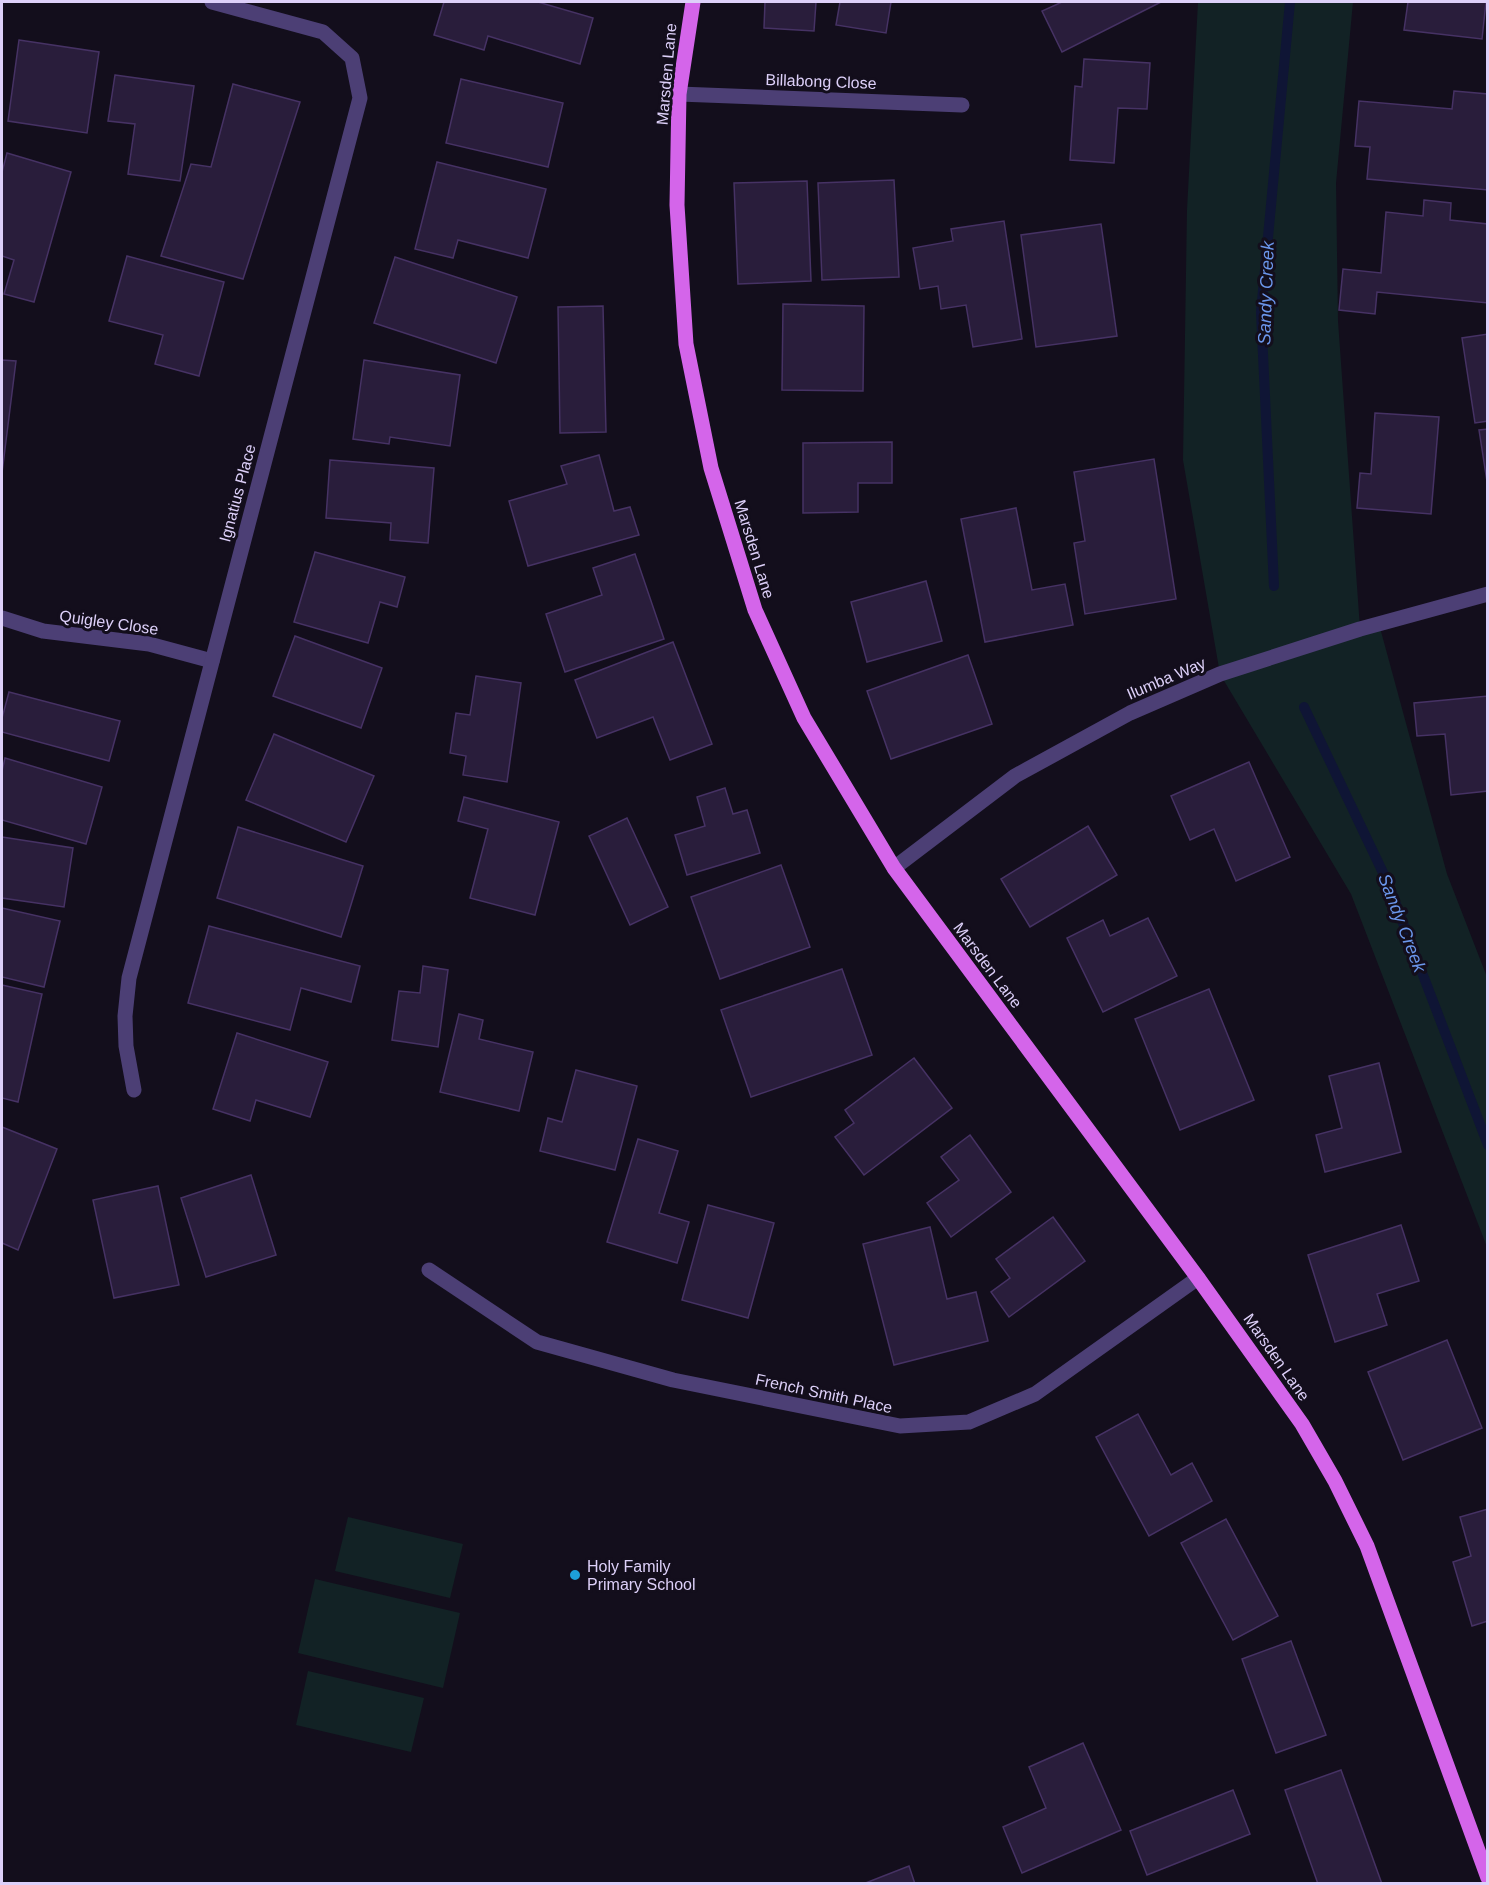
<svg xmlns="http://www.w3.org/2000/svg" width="1489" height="1885" viewBox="0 0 1489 1885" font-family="Arial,sans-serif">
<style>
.green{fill:#122225}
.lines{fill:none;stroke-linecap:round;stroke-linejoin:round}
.stream{stroke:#0f1535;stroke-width:10}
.building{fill:#291d3b;stroke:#463264;stroke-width:1.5}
.minor{stroke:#4c3f75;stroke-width:15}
.major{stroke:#d465ea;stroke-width:15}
.poi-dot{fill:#1d9fd8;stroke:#130e1c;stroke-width:2}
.labels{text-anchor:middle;stroke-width:6;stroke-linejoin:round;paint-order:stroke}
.street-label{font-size:16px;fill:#ddd0f9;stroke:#130e1c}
.poi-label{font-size:16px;fill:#ddd0f9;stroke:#130e1c;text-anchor:start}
.water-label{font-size:18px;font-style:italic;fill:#6b96eb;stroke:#130e1c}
</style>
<rect width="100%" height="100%" fill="#130e1c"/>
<g class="green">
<path d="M 1198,2 L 1353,2 L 1336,183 L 1338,321 L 1360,628 L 1379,624 L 1447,874 L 1487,977 L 1487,1247 L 1351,894 L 1220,674 L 1183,460 L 1187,210 Z"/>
<path d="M 348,1517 L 463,1544 L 450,1598 L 335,1571 Z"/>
<path d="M 315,1579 L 460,1613 L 443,1688 L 298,1653 Z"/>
<path d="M 308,1671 L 424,1698 L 411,1752 L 296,1725 Z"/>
</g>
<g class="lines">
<g class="stream">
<path d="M 1274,586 L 1261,312 L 1290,2"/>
<path d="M 1304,707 L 1387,881 L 1488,1145"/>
</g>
</g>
<g class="building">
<path d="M 444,2 L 538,2 L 593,18 L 580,64 L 488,36 L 484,50 L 434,35 Z"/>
<path d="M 765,2 L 816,2 L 814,31 L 764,28 Z"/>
<path d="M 840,2 L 891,2 L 886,33 L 836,25 Z"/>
<path d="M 1062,2 L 1161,2 L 1062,52 L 1042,11 Z"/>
<path d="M 1408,2 L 1486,2 L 1482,39 L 1404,30 Z"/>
<path d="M 19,40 L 99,52 L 87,133 L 8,121 Z"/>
<path d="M 1084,59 L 1150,63 L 1147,109 L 1118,108 L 1114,163 L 1070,160 L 1075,86 L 1082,87 Z"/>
<path d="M 115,75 L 194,86 L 180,181 L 128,174 L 135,124 L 108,121 Z"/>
<path d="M 461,79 L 563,103 L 548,167 L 446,143 Z"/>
<path d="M 233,84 L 300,102 L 243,279 L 161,256 L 191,164 L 211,167 Z"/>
<path d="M 1454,91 L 1488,94 L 1488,190 L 1367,179 L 1370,147 L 1355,146 L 1359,101 L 1452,109 Z"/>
<path d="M 7,153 L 71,172 L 34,302 L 4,294 L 14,260 L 2,256 L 2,172 Z"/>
<path d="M 437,162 L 546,189 L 528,258 L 458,240 L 453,258 L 415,249 Z"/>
<path d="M 894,180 L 899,277 L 822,280 L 818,183 Z"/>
<path d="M 807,181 L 811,281 L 738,284 L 734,183 Z"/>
<path d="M 1424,200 L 1451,203 L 1450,220 L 1488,224 L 1488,303 L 1377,292 L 1375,314 L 1339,310 L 1343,269 L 1381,273 L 1386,212 L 1423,216 Z"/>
<path d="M 1004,221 L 1022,339 L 973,347 L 966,305 L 941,309 L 938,286 L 920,289 L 913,248 L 953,241 L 951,229 Z"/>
<path d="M 1101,224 L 1117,336 L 1036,347 L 1021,235 Z"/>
<path d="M 127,256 L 224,282 L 199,376 L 155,364 L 163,335 L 109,321 Z"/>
<path d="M 395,257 L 517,297 L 496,363 L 374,323 Z"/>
<path d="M 783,304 L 864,306 L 863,391 L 782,390 Z"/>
<path d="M 603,306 L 606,432 L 560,433 L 558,307 Z"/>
<path d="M 1488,334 L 1488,421 L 1475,423 L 1462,338 Z"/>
<path d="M 2,360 L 16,361 L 2,473 Z"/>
<path d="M 364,360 L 460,375 L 450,446 L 390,437 L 389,444 L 353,439 Z"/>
<path d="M 1375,413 L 1439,417 L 1431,514 L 1357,508 L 1360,473 L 1371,474 Z"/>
<path d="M 1488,429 L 1488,488 L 1479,430 Z"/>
<path d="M 892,442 L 892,483 L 858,483 L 858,512 L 803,513 L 803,443 Z"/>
<path d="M 599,455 L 614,511 L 630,507 L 639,535 L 528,566 L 509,501 L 567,484 L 561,466 Z"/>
<path d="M 1154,459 L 1176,599 L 1085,614 L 1074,543 L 1085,541 L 1074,472 Z"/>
<path d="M 330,460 L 434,468 L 428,543 L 390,540 L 391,523 L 326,518 Z"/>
<path d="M 1016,508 L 1032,590 L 1065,584 L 1073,625 L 985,642 L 961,519 Z"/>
<path d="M 315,552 L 405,577 L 397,607 L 380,602 L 368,643 L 294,622 Z"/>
<path d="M 635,554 L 664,639 L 565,672 L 546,614 L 602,595 L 593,568 Z"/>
<path d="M 926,581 L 942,641 L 867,662 L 851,602 Z"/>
<path d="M 295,636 L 382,668 L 361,728 L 273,696 Z"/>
<path d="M 673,642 L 712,744 L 670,760 L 653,717 L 597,738 L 575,680 Z"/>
<path d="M 968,655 L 992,724 L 891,759 L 867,691 Z"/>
<path d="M 476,676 L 521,683 L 507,782 L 463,775 L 466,756 L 450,753 L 456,713 L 470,715 Z"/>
<path d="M 9,692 L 120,721 L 109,761 L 2,732 L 2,718 Z"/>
<path d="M 1488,696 L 1488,791 L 1451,795 L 1445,734 L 1417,736 L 1414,703 Z"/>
<path d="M 274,734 L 374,776 L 346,842 L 246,800 Z"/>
<path d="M 5,758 L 102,787 L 86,844 L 2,820 L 2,771 Z"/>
<path d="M 1249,762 L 1290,857 L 1236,881 L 1214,829 L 1190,840 L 1171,796 Z"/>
<path d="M 725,788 L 733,814 L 747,810 L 760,853 L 687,875 L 675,835 L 705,826 L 697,797 Z"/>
<path d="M 464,797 L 559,822 L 535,915 L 470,898 L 488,829 L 458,821 Z"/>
<path d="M 627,818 L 668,907 L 630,925 L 589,836 Z"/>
<path d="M 1088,826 L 1117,875 L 1030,927 L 1001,879 Z"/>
<path d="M 238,827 L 363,866 L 341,937 L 217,898 Z"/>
<path d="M 2,837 L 73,848 L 64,907 L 2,898 Z"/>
<path d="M 781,865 L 810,947 L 720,979 L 691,897 Z"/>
<path d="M 2,908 L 60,921 L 44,987 L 2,977 Z"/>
<path d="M 1148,918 L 1177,976 L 1103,1012 L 1067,938 L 1103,920 L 1110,936 Z"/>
<path d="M 209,926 L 360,966 L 351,1002 L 301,988 L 290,1030 L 188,1003 Z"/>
<path d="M 423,966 L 448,970 L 438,1047 L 392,1040 L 399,991 L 420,993 Z"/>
<path d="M 842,969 L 872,1055 L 751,1097 L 721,1010 Z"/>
<path d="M 2,985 L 42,994 L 18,1102 L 2,1098 Z"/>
<path d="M 1209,989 L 1254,1100 L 1180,1130 L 1135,1019 Z"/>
<path d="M 459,1014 L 483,1020 L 479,1039 L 533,1052 L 519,1111 L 440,1092 Z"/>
<path d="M 237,1033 L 328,1062 L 310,1117 L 256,1100 L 250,1121 L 213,1109 Z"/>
<path d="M 914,1058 L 952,1108 L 864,1175 L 835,1137 L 854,1123 L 845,1110 Z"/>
<path d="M 1379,1063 L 1401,1152 L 1325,1172 L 1316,1135 L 1342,1128 L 1329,1076 Z"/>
<path d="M 576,1070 L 637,1086 L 615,1170 L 540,1151 L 548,1118 L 562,1122 Z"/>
<path d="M 2,1127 L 57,1149 L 18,1250 L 2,1243 Z"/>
<path d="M 970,1135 L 1011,1192 L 951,1237 L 927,1203 L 959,1180 L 941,1157 Z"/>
<path d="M 638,1139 L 678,1151 L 659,1213 L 689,1222 L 677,1263 L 607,1242 Z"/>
<path d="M 251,1175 L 276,1255 L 206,1277 L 181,1198 Z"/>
<path d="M 158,1186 L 179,1285 L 114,1298 L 93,1200 Z"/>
<path d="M 708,1205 L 774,1223 L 748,1318 L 682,1300 Z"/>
<path d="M 1053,1217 L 1085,1261 L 1009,1317 L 991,1292 L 1010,1278 L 996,1259 Z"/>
<path d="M 1401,1225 L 1419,1281 L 1377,1294 L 1387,1325 L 1335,1342 L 1308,1255 Z"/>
<path d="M 930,1227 L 947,1299 L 976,1292 L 988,1341 L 894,1365 L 863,1244 Z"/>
<path d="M 1447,1340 L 1482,1428 L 1403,1460 L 1368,1372 Z"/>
<path d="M 1138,1414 L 1171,1475 L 1192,1463 L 1212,1501 L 1149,1536 L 1096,1437 Z"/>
<path d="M 1488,1509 L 1488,1621 L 1472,1626 L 1453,1562 L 1471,1556 L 1460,1517 Z"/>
<path d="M 1226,1519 L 1278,1616 L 1233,1640 L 1181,1543 Z"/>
<path d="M 1291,1641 L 1326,1735 L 1276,1753 L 1242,1659 Z"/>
<path d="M 1083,1743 L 1121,1830 L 1022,1873 L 1003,1827 L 1046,1808 L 1029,1767 Z"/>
<path d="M 1341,1770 L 1382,1884 L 1318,1884 L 1285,1790 Z"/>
<path d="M 1233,1790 L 1250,1834 L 1147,1875 L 1130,1831 Z"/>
<path d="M 909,1866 L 915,1884 L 863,1884 Z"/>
</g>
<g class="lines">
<g class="minor">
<path d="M 679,94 L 962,105"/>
<path d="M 2,618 L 43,631 L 149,644 L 212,661"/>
<path d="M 894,868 L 1015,776 L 1130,713 L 1220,674 L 1360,629 L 1488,594"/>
<path d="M 134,1090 L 126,1046 L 125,1016 L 129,978 L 360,98 L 352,58 L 323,32 L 212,2"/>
<path d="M 429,1270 L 537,1342 L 673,1380 L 900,1426 L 969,1422 L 1035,1394 L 1198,1278"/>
</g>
<path class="major" d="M 693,2 L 679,94 L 677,205 L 686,344 L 711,468 L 755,610 L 804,718 L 894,868 L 1198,1278 L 1302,1424 L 1335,1481 L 1367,1546 L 1488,1878"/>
</g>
<circle class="poi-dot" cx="575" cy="1575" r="6"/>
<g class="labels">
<g class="street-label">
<text transform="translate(666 74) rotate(-85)" y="6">Marsden Lane</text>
<text transform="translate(821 81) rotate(2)" y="6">Billabong Close</text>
<text transform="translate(237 493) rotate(-75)" y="6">Ignatius Place</text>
<text transform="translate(755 549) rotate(73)" y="6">Marsden Lane</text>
<text transform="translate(109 622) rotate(8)" y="6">Quigley Close</text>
<text transform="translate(1166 678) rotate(-23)" y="6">Ilumba Way</text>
<text transform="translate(988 965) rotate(53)" y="6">Marsden Lane</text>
<text transform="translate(1277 1357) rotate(55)" y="6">Marsden Lane</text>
<text transform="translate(824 1393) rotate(12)" y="6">French Smith Place</text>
</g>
<g class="poi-label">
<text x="587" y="1572">Holy Family<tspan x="587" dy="18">Primary School</tspan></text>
</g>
<g class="water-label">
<text transform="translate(1266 293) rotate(-88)" y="6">Sandy Creek</text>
<text transform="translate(1402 923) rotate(69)" y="6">Sandy Creek</text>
</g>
</g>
<rect width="1489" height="1885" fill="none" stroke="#ddd0f9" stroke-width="6"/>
</svg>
